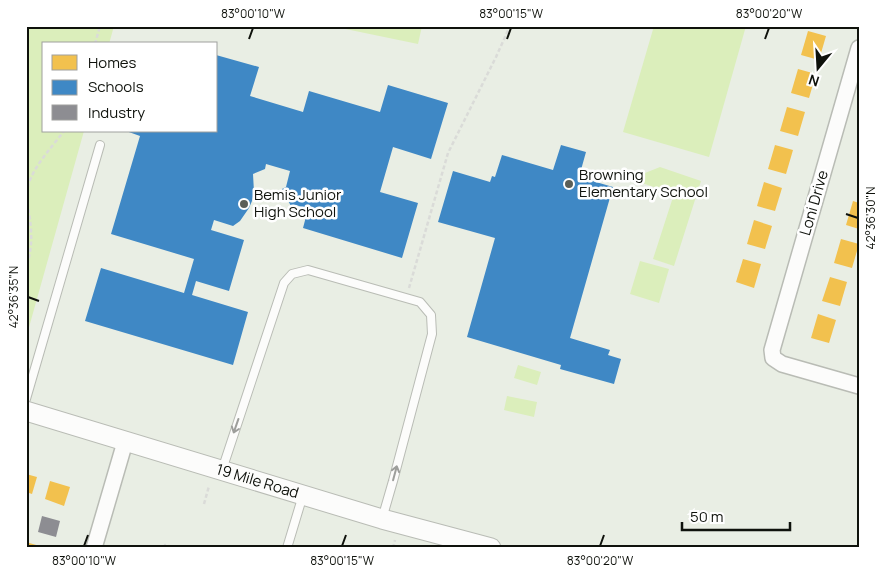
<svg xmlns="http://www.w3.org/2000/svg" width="885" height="574" viewBox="0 0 885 574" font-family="Manrope,sans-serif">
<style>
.green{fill:#dbeebb}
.homes{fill:#f2c14e}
.schools{fill:#3f88c5}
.industry{fill:#8d8d92}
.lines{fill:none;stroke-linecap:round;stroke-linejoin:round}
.service-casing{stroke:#b9bcb5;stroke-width:10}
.minor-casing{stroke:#b9bcb5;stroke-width:18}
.tertiary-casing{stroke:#b9bcb5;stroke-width:21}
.path{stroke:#dadbd8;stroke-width:2.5;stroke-dasharray:4 2.5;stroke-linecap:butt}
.service{stroke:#fcfcfb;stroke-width:8}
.minor{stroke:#fcfcfb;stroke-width:15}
.tertiary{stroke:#fcfcfb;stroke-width:19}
.oneway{stroke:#9d9e9b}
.ticks{fill:none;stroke:#0f120c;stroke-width:2}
.poi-dot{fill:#5b5f58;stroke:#fff;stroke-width:2}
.labels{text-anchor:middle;stroke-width:5;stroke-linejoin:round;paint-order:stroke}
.poi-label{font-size:15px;fill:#0f120c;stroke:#fff;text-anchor:start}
.street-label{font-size:15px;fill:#0f120c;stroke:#fff}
.neatline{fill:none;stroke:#0f120c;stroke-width:2}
.ticks-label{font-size:12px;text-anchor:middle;fill:#0f120c}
</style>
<rect width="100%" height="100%" fill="#e9eee4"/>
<g class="green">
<path d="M 26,26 L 114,26 L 109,44 L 44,44 L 44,131 L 84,131 L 26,338 Z"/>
<path d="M 331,26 L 422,26 L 418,44 Z"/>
<path d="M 654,26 L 746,26 L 709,157 L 623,132 Z"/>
<path d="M 660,167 L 701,181 L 674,266 L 653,259 L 674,194 L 642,183 L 645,173 Z"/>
<path d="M 640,261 L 669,269 L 659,303 L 630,294 Z"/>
<path d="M 518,365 L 541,372 L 537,385 L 514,378 Z"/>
<path d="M 507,396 L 537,402 L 534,417 L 504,410 Z"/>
</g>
<g class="homes">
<path d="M 808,31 L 826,36 L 819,60 L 801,55 Z"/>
<path d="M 798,69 L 816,74 L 809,98 L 791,93 Z"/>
<path d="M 787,107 L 805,112 L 798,136 L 780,131 Z"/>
<path d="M 775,145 L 793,150 L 786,174 L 768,169 Z"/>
<path d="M 764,182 L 782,188 L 775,211 L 757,206 Z"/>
<path d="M 853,201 L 859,203 L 859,229 L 846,225 Z"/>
<path d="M 754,220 L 772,226 L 765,249 L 747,244 Z"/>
<path d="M 841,239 L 859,244 L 852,268 L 834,263 Z"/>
<path d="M 743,259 L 761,264 L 754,288 L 736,282 Z"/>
<path d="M 830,277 L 847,282 L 840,306 L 822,301 Z"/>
<path d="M 818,314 L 836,320 L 829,343 L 811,338 Z"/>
<path d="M 26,474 L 37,477 L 32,494 L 26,492 Z"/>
<path d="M 50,481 L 70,487 L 64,506 L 45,499 Z"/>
<path d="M 26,542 L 43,547 L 43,548 L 26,548 Z"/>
</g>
<g class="schools">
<path d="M 216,55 L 259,67 L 250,96 L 303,112 L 309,91 L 380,112 L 388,85 L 448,103 L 431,159 L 393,147 L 380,192 L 418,203 L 402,258 L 303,228 L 308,209 L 296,205 L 292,208 L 282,189 L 286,187 L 290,171 L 266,164 L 265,169 L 253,174 L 254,192 L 252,201 L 249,208 L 240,221 L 233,226 L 214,220 L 211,230 L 244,240 L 229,291 L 196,281 L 192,295 L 248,312 L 233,365 L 85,321 L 101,268 L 184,293 L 194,259 L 111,234 L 140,136 L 126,131 L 216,131 Z"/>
<path d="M 561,145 L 586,152 L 579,177 L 613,187 L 570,338 L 610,350 L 608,355 L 621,359 L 614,384 L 560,369 L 561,365 L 467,337 L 495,238 L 438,222 L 453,171 L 490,182 L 492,176 L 495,177 L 502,155 L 553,170 Z"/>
</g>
<path class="industry" d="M 42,516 L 60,521 L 56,537 L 38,532 Z"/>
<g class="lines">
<g class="service-casing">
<g id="service">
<path d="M 26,399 L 100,145"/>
<path d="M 222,470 L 284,283 L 292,274 L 308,270 L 420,302 L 431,315 L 432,334 L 393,481 L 382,519"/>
<path d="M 287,548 L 303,495"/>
</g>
</g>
<g class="minor-casing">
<g id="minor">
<path d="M 859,48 L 772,350 L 773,358 L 782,364 L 859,386"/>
<path d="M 94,548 L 125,442"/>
</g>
</g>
<g class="tertiary-casing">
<g id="tertiary">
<path id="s1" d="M 26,411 L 382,519 L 491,548"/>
</g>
</g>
<g class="path">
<path d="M 95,44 L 100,26"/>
<path d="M 26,271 C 29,258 32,245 31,233 C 31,217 25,201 28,186 C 33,167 52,147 64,131"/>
<path d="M 409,288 L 448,153 L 496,57 L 510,26"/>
<path d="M 204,504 L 209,486"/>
<path d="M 164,548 L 165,545 L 176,548"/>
<path d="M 353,548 L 353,547"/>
<path d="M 393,548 L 395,540"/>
</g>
<use href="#service" class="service"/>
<use href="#minor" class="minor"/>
<use href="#tertiary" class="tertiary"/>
</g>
<defs><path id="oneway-shaft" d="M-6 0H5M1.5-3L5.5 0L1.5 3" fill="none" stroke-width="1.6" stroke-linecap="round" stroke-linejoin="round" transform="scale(1.25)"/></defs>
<g class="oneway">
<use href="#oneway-shaft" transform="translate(236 426) rotate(109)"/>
<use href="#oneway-shaft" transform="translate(395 473) rotate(-75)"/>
</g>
<path class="ticks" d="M 249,39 L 253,28M 507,39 L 511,28M 765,39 L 769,28M 846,214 L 858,218M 28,297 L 39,301M 84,546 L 88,535M 342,546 L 346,535M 600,546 L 604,535"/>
<g class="poi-dot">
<circle cx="569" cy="184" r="5"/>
<circle cx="244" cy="204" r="5"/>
</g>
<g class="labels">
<g class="poi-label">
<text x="579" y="180">Browning<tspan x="579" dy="17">Elementary School</tspan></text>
<text x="254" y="200">Bemis Junior<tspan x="254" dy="17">High School</tspan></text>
</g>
<g class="street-label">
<text transform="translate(814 203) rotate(-74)" y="5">Loni Drive</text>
<text dy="5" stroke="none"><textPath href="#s1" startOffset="242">19 Mile Road</textPath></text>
</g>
</g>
<rect width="885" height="574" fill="none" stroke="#ffffff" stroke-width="55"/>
<rect x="42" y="42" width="175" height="90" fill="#ffffff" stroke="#9fa09e"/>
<rect x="52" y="55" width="25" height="15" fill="#f2c14e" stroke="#9fa09e"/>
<text x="88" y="68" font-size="15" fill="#0f120c">Homes</text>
<rect x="52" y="80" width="25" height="15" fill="#3f88c5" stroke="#9fa09e"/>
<text x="88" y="92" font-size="15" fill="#0f120c">Schools</text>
<rect x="52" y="105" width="25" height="15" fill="#8d8d92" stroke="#9fa09e"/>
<text x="88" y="118" font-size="15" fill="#0f120c">Industry</text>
<g transform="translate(818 68) rotate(198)" stroke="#ffffff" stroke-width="4" paint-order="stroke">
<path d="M0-4L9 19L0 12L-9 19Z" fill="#0f120c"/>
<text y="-8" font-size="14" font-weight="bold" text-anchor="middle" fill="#0f120c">N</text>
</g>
<path d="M682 522v8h108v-8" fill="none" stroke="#0f120c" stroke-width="2.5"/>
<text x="690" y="522" font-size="15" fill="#0f120c" stroke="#ffffff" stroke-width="4" paint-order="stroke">50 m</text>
<rect x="28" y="28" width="830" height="518" class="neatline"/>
<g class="ticks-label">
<text x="253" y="18">83°00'10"W</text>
<text x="511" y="18">83°00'15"W</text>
<text x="769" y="18">83°00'20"W</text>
<text transform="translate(871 218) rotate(-90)" y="4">42°36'30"N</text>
<text transform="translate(14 297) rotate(-90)" y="4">42°36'35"N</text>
<text x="84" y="565">83°00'10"W</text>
<text x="342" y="565">83°00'15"W</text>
<text x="600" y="565">83°00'20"W</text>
</g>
</svg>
